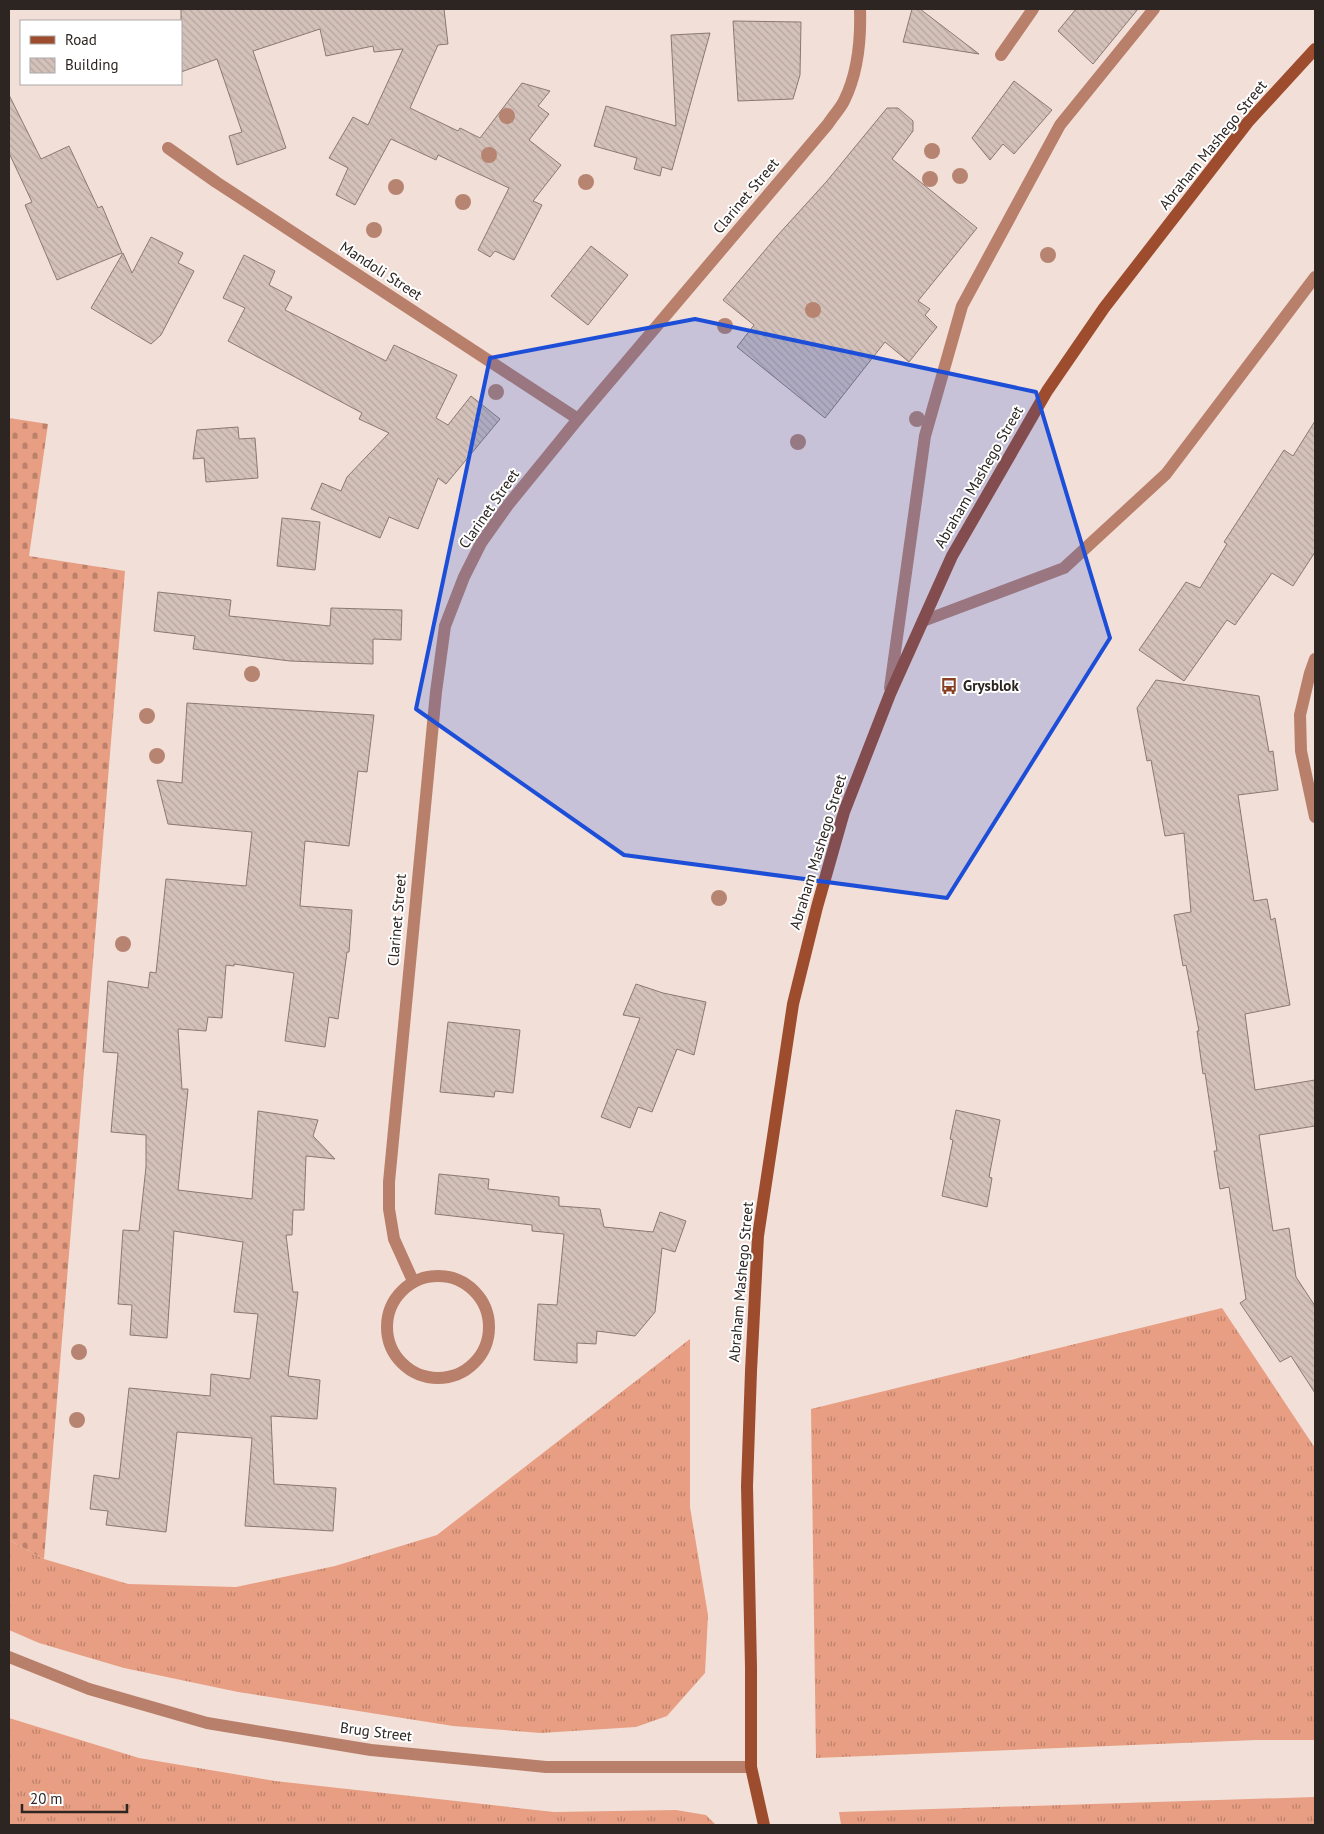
<svg xmlns="http://www.w3.org/2000/svg" width="1324" height="1834" viewBox="0 0 1324 1834" font-family="'PT Sans',sans-serif">
<style>
.grass{fill:url(#grass-tufts)}
.cemetery{fill:url(#cemetery-stones)}
.building{fill:url(#building-back-hatch);stroke:#8a7973}
.lines{fill:none;stroke-linecap:round;stroke-linejoin:round}
.service{stroke:#b8806b;stroke-width:12}
.minor{stroke:#b8806b;stroke-width:12}
.tertiary{stroke:#b8806b;stroke-width:12}
.secondary{stroke:#9d4d2e;stroke-width:12}
.tree{fill:#b68470}
.marked{fill:#1d4ed8;fill-opacity:0.2;stroke:#1d4ed8;stroke-width:4;stroke-linejoin:round}
.labels{text-anchor:middle;stroke-width:4;stroke-linejoin:round;paint-order:stroke}
.street-label{font-size:15px;fill:#2c2522;stroke:#fff}
.poi-label{font-size:15px;font-weight:bold;fill:#2c2522;stroke:#fff;text-anchor:start}
</style>
<defs>
<pattern id="grass-tufts" width="24" height="20" patternUnits="userSpaceOnUse" patternTransform="scale(1.25)"><rect width="24" height="20" fill="#e89e82"/><path d="M3 7l-1-3M5 7V3M7 7l1-3M15 17l-1-3M17 17v-4M19 17l1-3" fill="none" stroke="#bc816a"/></pattern>
<pattern id="cemetery-stones" width="16" height="16" patternUnits="userSpaceOnUse" patternTransform="scale(1.25)"><rect width="16" height="16" fill="#e89e82"/><path d="M2 7V4a2 2 0 0 1 4 0v3zM10 15v-3a2 2 0 0 1 4 0v3z" fill="#bc816a"/></pattern>
<pattern id="building-back-hatch" width="6" height="6" patternUnits="userSpaceOnUse" patternTransform="scale(1.25)"><rect width="6" height="6" fill="#d3c1ba"/><path d="M-1 5l2 2M0 0l6 6M5-1l2 2" fill="none" stroke="#b5a6a0"/></pattern>
</defs>
<rect width="100%" height="100%" fill="#f2dfd8"/>
<g class="grass">
<path d="M 1222,1308 L 1315,1448 L 1315,1740 L 1256,1740 L 816,1758 L 811,1409 Z"/>
<path d="M 690,1339 L 690,1507 L 708,1615 L 705,1673 L 667,1716 L 636,1727 L 541,1733 L 453,1726 L 238,1692 L 124,1668 L 39,1643 L 9,1630 L 9,1540 L 44,1559 L 128,1584 L 236,1587 L 335,1566 L 437,1535 Z"/>
<path d="M 9,1718 L 139,1758 L 275,1781 L 554,1812 L 676,1810 L 706,1815 L 716,1825 L 9,1825 Z"/>
<path d="M 1315,1797 L 1315,1825 L 841,1825 L 839,1812 Z"/>
</g>
<path class="cemetery" d="M 9,418 L 48,424 L 29,556 L 125,571 L 44,1559 L 9,1540 Z"/>
<g class="building">
<path d="M 181,9 L 444,9 L 448,44 L 438,45 L 410,108 L 458,131 L 460,128 L 480,138 L 522,83 L 550,91 L 538,106 L 549,114 L 529,140 L 561,165 L 533,201 L 542,205 L 514,260 L 495,251 L 490,257 L 478,250 L 509,188 L 438,155 L 436,160 L 391,139 L 355,205 L 336,195 L 348,168 L 329,158 L 353,117 L 368,125 L 403,49 L 374,52 L 373,46 L 326,56 L 320,29 L 253,51 L 286,148 L 237,165 L 229,136 L 242,132 L 217,59 L 181,72 Z"/>
<path d="M 912,9 L 920,9 L 979,54 L 903,42 Z"/>
<path d="M 1076,9 L 1138,9 L 1093,64 L 1058,31 Z"/>
<path d="M 733,21 L 801,22 L 800,75 L 793,99 L 738,101 Z"/>
<path d="M 710,33 L 672,170 L 662,167 L 660,176 L 634,169 L 637,158 L 594,146 L 606,106 L 676,126 L 671,35 Z"/>
<path d="M 1014,81 L 1052,110 L 1014,154 L 1003,144 L 990,160 L 972,138 Z"/>
<path d="M 9,95 L 41,159 L 69,146 L 98,208 L 102,206 L 122,253 L 57,280 L 25,205 L 32,202 L 9,153 Z"/>
<path d="M 887,108 L 898,108 L 913,121 L 913,131 L 892,159 L 977,228 L 918,301 L 930,309 L 925,315 L 937,327 L 909,362 L 885,342 L 825,418 L 737,347 L 754,325 L 723,300 L 777,236 L 827,181 Z"/>
<path d="M 151,237 L 183,253 L 178,263 L 194,271 L 161,335 L 151,344 L 91,308 L 123,253 L 132,273 Z"/>
<path d="M 591,246 L 628,275 L 588,325 L 551,296 Z"/>
<path d="M 244,255 L 275,271 L 269,285 L 292,297 L 285,310 L 386,361 L 394,345 L 457,375 L 436,418 L 448,425 L 471,396 L 500,419 L 446,484 L 438,478 L 418,529 L 389,517 L 380,538 L 311,509 L 322,483 L 341,491 L 347,477 L 389,433 L 359,419 L 362,413 L 228,341 L 245,308 L 223,298 Z"/>
<path d="M 1315,421 L 1315,552 L 1293,586 L 1272,573 L 1235,625 L 1227,620 L 1184,681 L 1139,650 L 1186,582 L 1200,588 L 1227,544 L 1224,542 L 1284,450 L 1293,456 Z"/>
<path d="M 238,427 L 239,439 L 255,438 L 258,478 L 206,482 L 204,458 L 193,459 L 197,430 Z"/>
<path d="M 282,518 L 320,522 L 315,570 L 277,566 Z"/>
<path d="M 158,592 L 231,600 L 229,616 L 330,626 L 331,608 L 402,610 L 401,640 L 373,639 L 373,664 L 290,661 L 193,649 L 195,636 L 154,631 Z"/>
<path d="M 1156,680 L 1259,696 L 1269,752 L 1273,751 L 1278,790 L 1238,795 L 1254,901 L 1267,899 L 1271,920 L 1275,918 L 1290,1005 L 1245,1014 L 1255,1090 L 1315,1080 L 1315,1126 L 1259,1135 L 1273,1231 L 1289,1228 L 1296,1277 L 1315,1306 L 1315,1393 L 1291,1356 L 1280,1362 L 1240,1303 L 1246,1299 L 1229,1187 L 1220,1189 L 1214,1151 L 1217,1151 L 1205,1073 L 1203,1074 L 1197,1031 L 1199,1031 L 1186,965 L 1183,966 L 1174,915 L 1191,912 L 1184,833 L 1165,836 L 1151,760 L 1147,761 L 1137,708 Z"/>
<path d="M 187,703 L 374,715 L 367,772 L 358,771 L 349,846 L 305,841 L 300,906 L 352,910 L 349,952 L 347,952 L 338,1019 L 329,1017 L 325,1047 L 285,1041 L 294,973 L 234,964 L 234,966 L 226,965 L 222,1018 L 208,1017 L 206,1031 L 178,1029 L 182,1089 L 188,1089 L 178,1190 L 252,1199 L 258,1111 L 318,1120 L 313,1136 L 335,1159 L 306,1156 L 304,1210 L 293,1210 L 292,1235 L 286,1235 L 293,1292 L 298,1292 L 288,1376 L 320,1380 L 317,1419 L 271,1416 L 274,1484 L 336,1488 L 333,1531 L 245,1526 L 252,1438 L 177,1432 L 166,1532 L 106,1525 L 108,1511 L 90,1509 L 94,1475 L 119,1479 L 129,1388 L 210,1396 L 211,1374 L 250,1379 L 258,1314 L 234,1312 L 243,1242 L 174,1231 L 167,1338 L 130,1335 L 132,1305 L 118,1304 L 123,1230 L 139,1231 L 146,1167 L 146,1135 L 111,1132 L 118,1053 L 103,1052 L 108,981 L 148,988 L 150,972 L 156,973 L 166,879 L 246,886 L 252,832 L 168,824 L 157,780 L 182,783 Z"/>
<path d="M 636,984 L 663,993 L 706,1002 L 694,1055 L 677,1049 L 652,1112 L 638,1107 L 630,1128 L 601,1117 L 640,1018 L 623,1015 Z"/>
<path d="M 448,1022 L 520,1030 L 513,1093 L 495,1091 L 494,1097 L 440,1092 Z"/>
<path d="M 956,1110 L 1000,1120 L 989,1177 L 992,1178 L 987,1207 L 942,1196 L 953,1140 L 950,1139 Z"/>
<path d="M 439,1174 L 489,1179 L 488,1189 L 559,1197 L 559,1206 L 600,1209 L 604,1227 L 653,1232 L 660,1212 L 686,1221 L 675,1252 L 662,1248 L 655,1312 L 635,1336 L 597,1331 L 596,1344 L 577,1343 L 577,1363 L 534,1360 L 538,1304 L 557,1305 L 564,1234 L 532,1231 L 532,1225 L 435,1214 Z"/>
</g>
<g class="lines">
<g class="service">
<path d="M 923,621 L 1064,568 L 1166,474 L 1315,277"/>
<path d="M 890,688 L 925,436 L 962,306 L 1060,125 L 1154,9"/>
</g>
<g class="minor">
<path d="M 1001,55 L 1033,9"/>
<path d="M 168,148 L 216,182 L 578,419"/>
<path d="M 1315,659 L 1310,673 L 1300,715 L 1301,751 L 1315,817"/>
<circle cx="438" cy="1327" r="51"/>
<path d="M 413,1281 L 394,1239 L 389,1209 L 389,1182 L 436,692 L 445,626 L 464,577 L 481,543 L 508,505 L 578,419 L 828,124 C 833,116 840,109 844,101 C 858,73 861,40 860,9"/>
</g>
<path class="tertiary" d="M 9,1657 L 89,1689 L 207,1723 L 371,1750 L 546,1767 L 751,1767"/>
<path class="secondary" d="M 764,1825 L 751,1767 L 751,1667 L 747,1486 L 751,1371 L 758,1236 L 793,1004 L 817,907 L 844,812 L 890,694 L 952,556 L 1047,391 L 1104,308 L 1248,122 L 1315,49"/>
</g>
<g class="tree">
<circle cx="507" cy="116" r="8"/>
<circle cx="932" cy="151" r="8"/>
<circle cx="489" cy="155" r="8"/>
<circle cx="960" cy="176" r="8"/>
<circle cx="930" cy="179" r="8"/>
<circle cx="586" cy="182" r="8"/>
<circle cx="396" cy="187" r="8"/>
<circle cx="463" cy="202" r="8"/>
<circle cx="374" cy="230" r="8"/>
<circle cx="1048" cy="255" r="8"/>
<circle cx="813" cy="310" r="8"/>
<circle cx="725" cy="326" r="8"/>
<circle cx="496" cy="392" r="8"/>
<circle cx="917" cy="419" r="8"/>
<circle cx="798" cy="442" r="8"/>
<circle cx="252" cy="674" r="8"/>
<circle cx="147" cy="716" r="8"/>
<circle cx="157" cy="756" r="8"/>
<circle cx="719" cy="898" r="8"/>
<circle cx="123" cy="944" r="8"/>
<circle cx="79" cy="1352" r="8"/>
<circle cx="77" cy="1420" r="8"/>
</g>
<path class="marked" d="M 695,319 L 1036,392 L 1110,638 L 947,898 L 624,855 L 416,709 L 490,358 Z"/>
<defs>
<g id="bus-bare" transform="scale(1.35)"><path d="M-5-6H5V4H4V6H2V4H-2V6H-4V4H-5ZM-3.5-4V0h7V-4ZM-3.5 1.2v1.5H-2V1.2ZM2 1.2v1.5H3.5V1.2Z" fill="#883f22" stroke="#fff" stroke-width="2.5" paint-order="stroke"/></g>
</defs>
<g fill-rule="evenodd">
<use href="#bus-bare" x="949" y="686"/>
</g>
<g class="labels">
<g class="street-label">
<text transform="translate(1213 145) rotate(-51)" y="5">Abraham Mashego Street</text>
<text transform="translate(746 196) rotate(-50)" y="5">Clarinet Street</text>
<text transform="translate(381 271) rotate(33)" y="5">Mandoli Street</text>
<text transform="translate(979 477) rotate(-60)" y="5">Abraham Mashego Street</text>
<text transform="translate(489 509) rotate(-55)" y="5">Clarinet Street</text>
<text transform="translate(818 852) rotate(-73)" y="5">Abraham Mashego Street</text>
<text transform="translate(397 920) rotate(-85)" y="5">Clarinet Street</text>
<text transform="translate(741 1282) rotate(-85)" y="5">Abraham Mashego Street</text>
<text transform="translate(376 1732) rotate(7)" y="5">Brug Street</text>
</g>
<g class="poi-label">
<text x="963" y="691">Grysblok</text>
</g>
</g>
<rect width="1324" height="1834" fill="none" stroke="#2c2522" stroke-width="20"/>
<rect x="20" y="20" width="162" height="65" fill="#ffffff" stroke="#aba8a7"/>
<rect x="30" y="36" width="25" height="8" fill="#9d4d2e" stroke="#aba8a7"/>
<text x="65" y="45" font-size="15" fill="#2c2522">Road</text>
<rect x="30" y="58" width="25" height="15" fill="url(#building-back-hatch)" stroke="#aba8a7"/>
<text x="65" y="70" font-size="15" fill="#2c2522">Building</text>
<path d="M22 1804v8h105v-8" fill="none" stroke="#2c2522" stroke-width="2.5"/>
<text x="30" y="1804" font-size="15" fill="#2c2522" stroke="#ffffff" stroke-width="4" paint-order="stroke">20 m</text>
</svg>
